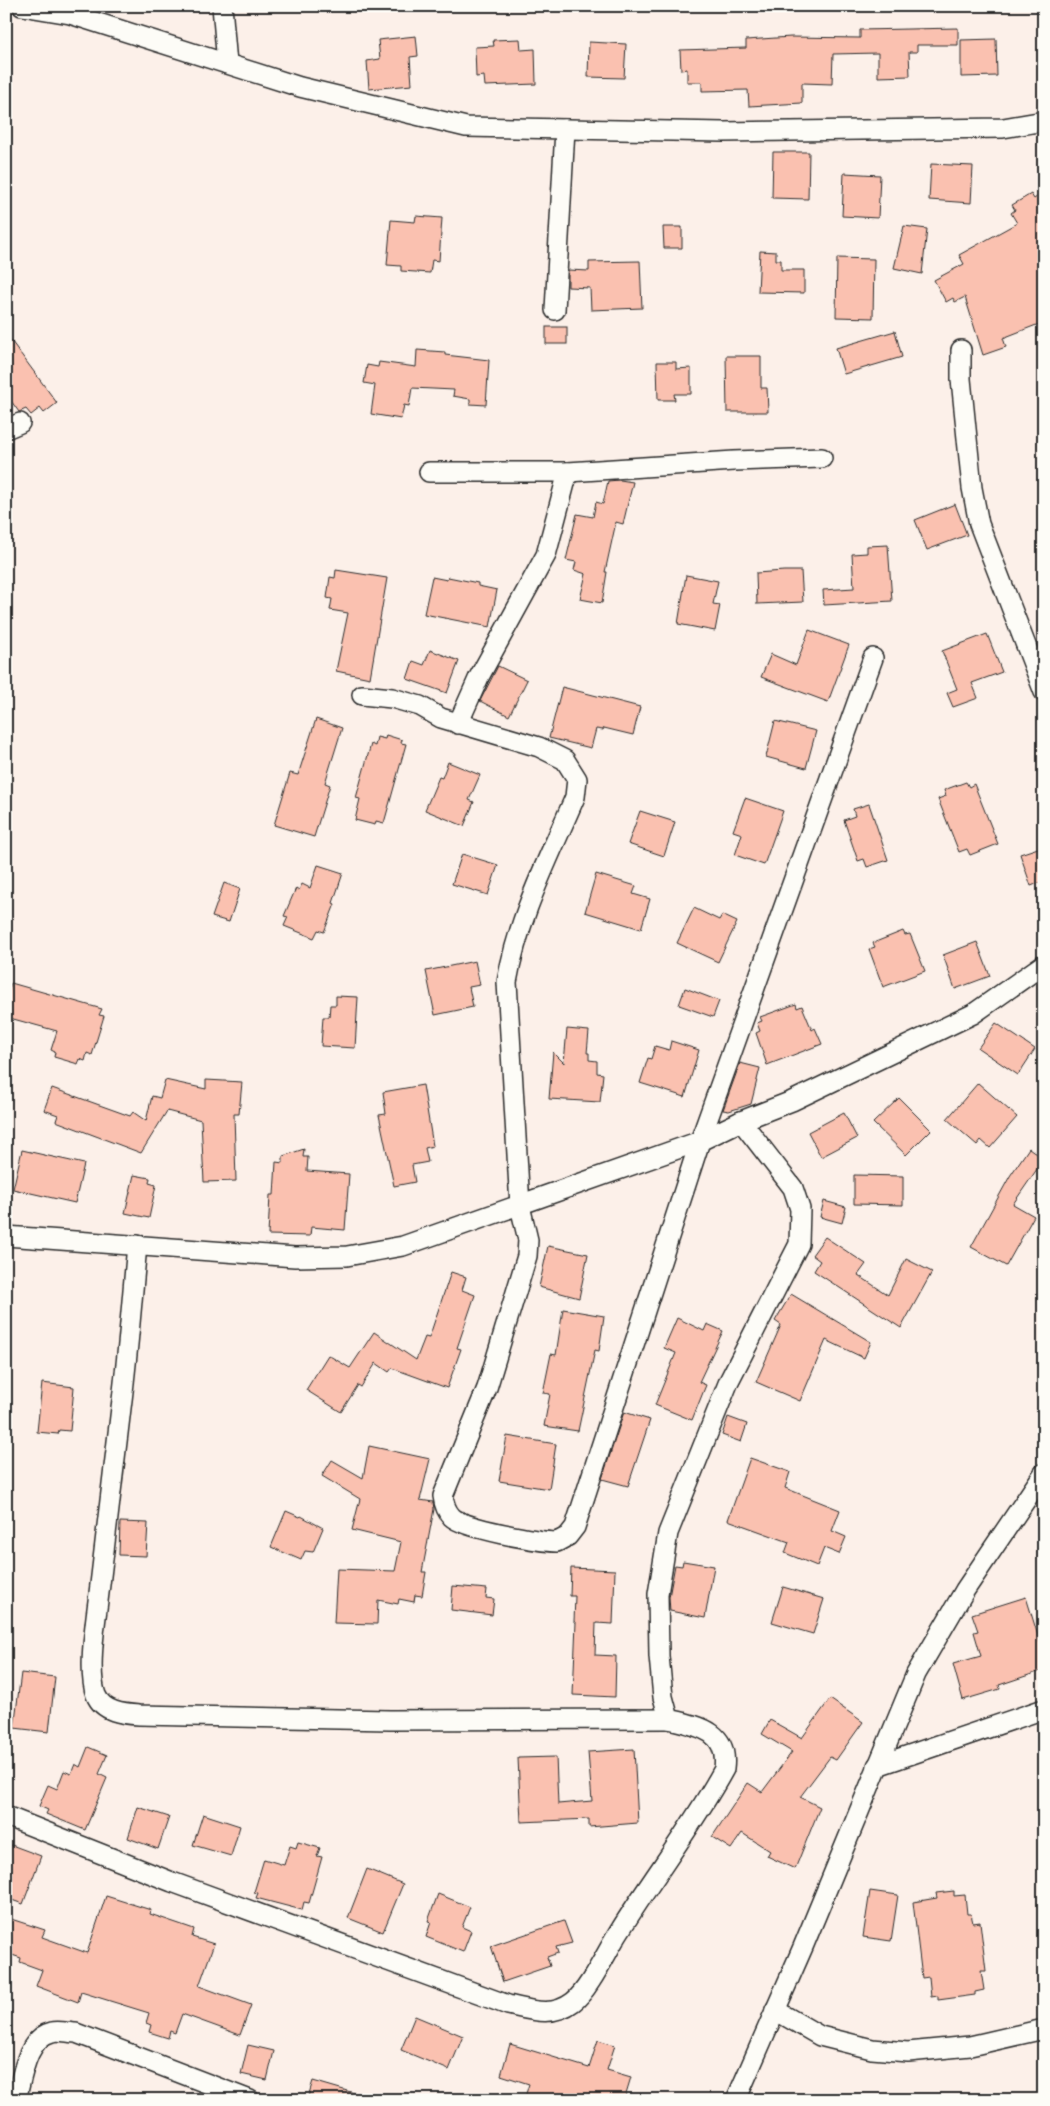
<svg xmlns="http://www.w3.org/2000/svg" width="1050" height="2106" viewBox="0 0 1050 2106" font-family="'Indie Flower',sans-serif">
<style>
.building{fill:#fac1b0;stroke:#2b2b2b}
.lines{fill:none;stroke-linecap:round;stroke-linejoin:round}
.street-casing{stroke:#2b2b2b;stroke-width:22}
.street{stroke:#fdfcf7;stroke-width:19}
</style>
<rect width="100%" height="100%" fill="#fcf0e9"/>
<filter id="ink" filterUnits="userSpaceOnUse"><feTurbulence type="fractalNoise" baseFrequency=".02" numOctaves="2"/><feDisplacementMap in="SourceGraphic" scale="10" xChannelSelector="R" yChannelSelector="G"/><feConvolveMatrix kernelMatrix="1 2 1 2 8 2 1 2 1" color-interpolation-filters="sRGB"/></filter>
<g filter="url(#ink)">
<g class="building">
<path d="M 958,28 L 958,45 L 917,45 L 917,52 L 909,52 L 910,76 L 878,77 L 878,53 L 833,54 L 832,84 L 802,83 L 802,103 L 749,106 L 748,90 L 702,91 L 702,82 L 687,82 L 687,69 L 681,70 L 680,50 L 746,48 L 746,40 L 791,37 L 860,38 L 860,30 Z"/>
<path d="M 416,36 L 418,56 L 410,57 L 412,85 L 369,89 L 367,61 L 380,59 L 378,40 Z"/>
<path d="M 520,39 L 521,50 L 535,49 L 536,84 L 485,86 L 484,76 L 476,77 L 475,47 L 494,46 L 493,40 Z"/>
<path d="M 996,39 L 997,76 L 961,77 L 961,40 Z"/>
<path d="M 589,42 L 626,44 L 624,78 L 588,77 Z"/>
<path d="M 773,152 L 809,152 L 808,199 L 772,198 Z"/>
<path d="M 931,164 L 973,166 L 971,203 L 929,200 Z"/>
<path d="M 844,173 L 880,175 L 878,218 L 842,216 Z"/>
<path d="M 1044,192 L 1044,322 L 1003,338 L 1006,347 L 983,355 L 965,297 L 955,302 L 953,298 L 946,302 L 934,280 L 964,264 L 959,255 L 1017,223 L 1011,213 L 1015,210 L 1012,205 L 1031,194 L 1034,199 Z"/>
<path d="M 416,216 L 442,218 L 439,261 L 432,260 L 430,273 L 401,271 L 401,266 L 387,265 L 391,220 L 415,222 Z"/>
<path d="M 904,226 L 927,229 L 922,274 L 894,268 Z"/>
<path d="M 663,227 L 682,227 L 682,248 L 664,248 Z"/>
<path d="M 760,251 L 776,252 L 776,260 L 781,260 L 781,270 L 804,270 L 804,293 L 758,292 Z"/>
<path d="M 837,258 L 874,259 L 873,318 L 836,317 Z"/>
<path d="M 640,261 L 642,308 L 591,310 L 590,288 L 568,287 L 568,270 L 589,271 L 589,262 Z"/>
<rect x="546" y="327" width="21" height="17"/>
<path d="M 895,331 L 902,357 L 844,374 L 836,348 Z"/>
<path d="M 6,334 L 57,403 L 44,413 L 40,408 L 31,415 L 26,409 L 19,412 L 6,394 Z"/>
<path d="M 417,350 L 445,352 L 445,355 L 489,360 L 486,405 L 470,404 L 470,399 L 453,396 L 454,390 L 412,388 L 409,406 L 404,405 L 401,419 L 371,414 L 375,385 L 364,383 L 367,365 L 378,367 L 379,362 L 416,367 Z"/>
<path d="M 726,356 L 761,356 L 761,388 L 767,388 L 768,412 L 727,412 Z"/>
<path d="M 657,362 L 676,362 L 676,369 L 691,368 L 691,394 L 674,394 L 675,400 L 658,400 Z"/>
<path d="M 620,480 L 633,482 L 623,524 L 616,522 L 605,572 L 607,572 L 602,603 L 580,599 L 586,574 L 574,570 L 576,562 L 566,560 L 577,514 L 593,517 L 596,502 L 603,504 L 608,481 Z"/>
<path d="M 955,504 L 967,535 L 927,550 L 915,520 Z"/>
<path d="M 888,545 L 892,601 L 824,605 L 823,590 L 854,588 L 852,554 L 867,553 L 867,546 Z"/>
<path d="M 336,570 L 387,578 L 370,678 L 336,671 L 348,613 L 330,610 L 332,599 L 327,598 L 330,577 L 335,578 Z"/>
<path d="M 784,571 L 801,571 L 803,602 L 757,604 L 756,573 Z"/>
<path d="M 686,575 L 718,581 L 713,604 L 720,605 L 715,631 L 678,624 Z"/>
<path d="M 432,577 L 447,580 L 448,577 L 478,583 L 478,586 L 497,590 L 490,627 L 424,614 Z"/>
<path d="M 809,630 L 849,645 L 828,702 L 761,677 L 771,654 L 796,665 Z"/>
<path d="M 987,634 L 1002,672 L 972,683 L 978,698 L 953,707 L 947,693 L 957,689 L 942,651 Z"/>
<path d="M 430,650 L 459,661 L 447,693 L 407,679 L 413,661 L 424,665 Z"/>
<path d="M 498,666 L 527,680 L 509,716 L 480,701 Z"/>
<path d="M 562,687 L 640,707 L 633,735 L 604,728 L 603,730 L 596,729 L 591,748 L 549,738 Z"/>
<path d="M 316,719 L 342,728 L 325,783 L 330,785 L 314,837 L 274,825 L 290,773 L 298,775 Z"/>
<path d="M 775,721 L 816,731 L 806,768 L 766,757 Z"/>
<path d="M 386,735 L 402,740 L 401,743 L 406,744 L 384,823 L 376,821 L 375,825 L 355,820 L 360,799 L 356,798 L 371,744 L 375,746 L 377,737 L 385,739 Z"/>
<path d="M 448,762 L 480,775 L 469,800 L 474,802 L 464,826 L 425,810 L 439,777 L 442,778 Z"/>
<path d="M 966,782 L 969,787 L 974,784 L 998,844 L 970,855 L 967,849 L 959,852 L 938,799 L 946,796 L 944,790 Z"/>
<path d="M 745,798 L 783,811 L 764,865 L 735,855 L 742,834 L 733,831 Z"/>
<path d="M 869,804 L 888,860 L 867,867 L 864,859 L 858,861 L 844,820 L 855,816 L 853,809 Z"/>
<path d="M 640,811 L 675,822 L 664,856 L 628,844 Z"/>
<path d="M 1044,846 L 1044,881 L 1031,886 L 1020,854 Z"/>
<path d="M 462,854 L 498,865 L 488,895 L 452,884 Z"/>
<path d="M 318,865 L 343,873 L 333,903 L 335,904 L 324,932 L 318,930 L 314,938 L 284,926 L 288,917 L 284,916 L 296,888 L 299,890 L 302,884 L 310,888 Z"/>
<path d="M 596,874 L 636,886 L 633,894 L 650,899 L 641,929 L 585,912 Z"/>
<path d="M 224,883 L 240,889 L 229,922 L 212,917 Z"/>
<path d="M 694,908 L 719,920 L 722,915 L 737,922 L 718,962 L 677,943 Z"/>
<path d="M 903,931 L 905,935 L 910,934 L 925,971 L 883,987 L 869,949 L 875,947 L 873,943 Z"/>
<path d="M 977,942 L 990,976 L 955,989 L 943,955 Z"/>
<path d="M 475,961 L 480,985 L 469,987 L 473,1007 L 435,1015 L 426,971 Z"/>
<path d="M 11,983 L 102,1009 L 99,1015 L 104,1016 L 92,1055 L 87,1053 L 85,1061 L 80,1059 L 78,1064 L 54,1057 L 55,1052 L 51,1050 L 57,1031 L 6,1017 L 6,1000 Z"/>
<path d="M 685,988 L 719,1001 L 713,1017 L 679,1005 Z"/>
<path d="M 336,996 L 358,997 L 355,1048 L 321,1046 L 323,1017 L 329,1017 L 330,1005 L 336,1005 Z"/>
<path d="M 796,1004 L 797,1008 L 802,1006 L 812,1030 L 815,1028 L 822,1044 L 767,1065 L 756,1033 L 760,1031 L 757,1023 L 762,1021 L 760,1017 Z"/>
<path d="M 996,1023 L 1035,1049 L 1018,1075 L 978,1048 Z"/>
<path d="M 567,1029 L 589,1031 L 587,1053 L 589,1053 L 589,1060 L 597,1061 L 597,1073 L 603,1074 L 600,1102 L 549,1099 L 553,1052 L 564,1063 Z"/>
<path d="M 671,1041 L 699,1050 L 685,1097 L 640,1083 L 648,1058 L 651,1059 L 655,1046 L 669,1050 Z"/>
<path d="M 740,1063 L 760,1068 L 751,1104 L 729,1111 L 723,1110 Z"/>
<path d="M 165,1080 L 206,1089 L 206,1080 L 242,1082 L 239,1114 L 234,1114 L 236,1181 L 204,1182 L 201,1120 L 167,1111 L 141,1153 L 56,1121 L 58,1115 L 44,1110 L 52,1088 L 130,1116 L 133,1112 L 146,1121 L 152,1096 L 160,1098 Z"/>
<path d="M 978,1083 L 1017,1117 L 990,1148 L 981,1140 L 977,1145 L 947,1119 Z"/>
<path d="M 423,1085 L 433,1146 L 425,1148 L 428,1162 L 412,1165 L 415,1182 L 394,1186 L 379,1115 L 386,1114 L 383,1092 Z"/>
<path d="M 899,1098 L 931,1130 L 906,1155 L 873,1123 Z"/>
<path d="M 844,1113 L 857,1138 L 821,1157 L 808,1132 Z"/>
<path d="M 1029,1148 L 1044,1159 L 1013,1204 L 1034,1216 L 1006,1266 L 971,1247 L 1010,1176 Z"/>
<path d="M 304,1149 L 303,1157 L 308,1157 L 307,1171 L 349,1174 L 345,1230 L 311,1227 L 310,1236 L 268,1235 L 270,1195 L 274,1195 L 276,1162 L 283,1163 L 283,1156 Z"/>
<path d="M 22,1150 L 84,1164 L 75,1203 L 13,1189 Z"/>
<path d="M 134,1175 L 150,1178 L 149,1183 L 156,1185 L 149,1218 L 125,1213 Z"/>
<path d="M 854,1175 L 903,1176 L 903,1205 L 854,1204 Z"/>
<path d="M 824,1201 L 846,1207 L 842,1223 L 820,1217 Z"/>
<path d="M 825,1237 L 866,1264 L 858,1275 L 888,1295 L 906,1259 L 932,1272 L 901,1328 L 814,1271 L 820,1261 L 812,1255 Z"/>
<path d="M 548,1246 L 588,1254 L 579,1298 L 539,1287 Z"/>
<path d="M 451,1272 L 466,1277 L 462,1290 L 475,1295 L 457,1348 L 461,1349 L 447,1388 L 392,1368 L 389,1372 L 376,1363 L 361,1387 L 358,1385 L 341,1412 L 306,1390 L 328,1355 L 350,1368 L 374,1332 L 416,1360 L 425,1337 L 429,1338 Z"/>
<path d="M 791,1294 L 871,1342 L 864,1358 L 826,1340 L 800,1401 L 756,1382 L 781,1325 L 775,1321 Z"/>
<path d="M 563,1309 L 604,1316 L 599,1351 L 595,1350 L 578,1431 L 544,1426 L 550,1394 L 543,1393 L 551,1354 L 556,1355 Z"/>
<path d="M 677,1318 L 704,1331 L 707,1324 L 723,1331 L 699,1382 L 706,1385 L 692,1420 L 655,1405 L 676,1353 L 664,1348 Z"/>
<path d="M 42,1383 L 74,1387 L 70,1431 L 59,1430 L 58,1434 L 37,1432 Z"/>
<path d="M 624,1412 L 650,1420 L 628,1486 L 602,1479 Z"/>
<path d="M 728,1417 L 747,1424 L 741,1442 L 722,1435 Z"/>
<path d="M 507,1436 L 556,1444 L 549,1489 L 499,1481 Z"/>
<path d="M 369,1446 L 430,1459 L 420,1500 L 433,1502 L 434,1509 L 422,1572 L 426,1572 L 422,1596 L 415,1595 L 414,1602 L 399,1599 L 398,1604 L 378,1600 L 377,1624 L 334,1623 L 337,1569 L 395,1571 L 401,1542 L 352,1530 L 360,1499 L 322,1476 L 332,1460 L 363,1478 Z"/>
<path d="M 750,1458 L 790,1472 L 785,1488 L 840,1510 L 832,1531 L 846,1537 L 839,1554 L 824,1548 L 817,1566 L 785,1553 L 789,1542 L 728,1520 Z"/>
<path d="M 286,1511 L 300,1517 L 301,1516 L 323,1528 L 313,1552 L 305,1551 L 301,1560 L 271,1547 Z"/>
<path d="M 120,1522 L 148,1523 L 146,1556 L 119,1555 Z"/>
<path d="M 683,1561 L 714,1566 L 705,1618 L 670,1611 L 669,1597 L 675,1565 L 682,1566 Z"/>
<path d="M 571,1568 L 615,1570 L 613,1624 L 596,1623 L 595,1655 L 616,1656 L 615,1697 L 573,1695 L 576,1622 L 574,1622 L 575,1596 L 570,1596 Z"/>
<path d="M 453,1586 L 487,1589 L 486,1598 L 494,1599 L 492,1615 L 451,1610 Z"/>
<path d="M 783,1587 L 824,1599 L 813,1634 L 772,1622 Z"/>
<path d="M 1026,1597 L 1044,1655 L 1044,1670 L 999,1685 L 1000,1689 L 963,1700 L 953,1664 L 981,1656 L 974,1632 L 978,1631 L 972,1614 Z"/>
<path d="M 21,1673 L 55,1677 L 49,1732 L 14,1728 Z"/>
<path d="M 830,1699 L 863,1722 L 836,1760 L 830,1757 L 800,1797 L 820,1807 L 795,1869 L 767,1856 L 770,1851 L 742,1833 L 731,1849 L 712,1837 L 748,1783 L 762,1792 L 792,1752 L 762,1734 L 770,1720 L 802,1738 Z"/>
<path d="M 88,1747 L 107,1755 L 99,1774 L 107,1778 L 85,1830 L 46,1814 L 48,1810 L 39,1806 L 48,1785 L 57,1789 L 64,1771 L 71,1774 L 75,1764 L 80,1767 Z"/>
<path d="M 634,1749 L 638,1823 L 589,1827 L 589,1819 L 521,1822 L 518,1758 L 556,1757 L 558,1804 L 592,1801 L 588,1752 Z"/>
<path d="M 138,1807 L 169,1817 L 158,1849 L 128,1838 Z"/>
<path d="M 203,1814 L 240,1826 L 231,1856 L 193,1845 Z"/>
<path d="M 298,1842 L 320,1848 L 317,1856 L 322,1857 L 309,1903 L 304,1902 L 302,1910 L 256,1898 L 258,1893 L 254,1892 L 264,1859 L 284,1865 L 290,1846 L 296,1848 Z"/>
<path d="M 6,1843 L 41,1856 L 23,1904 L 6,1898 Z"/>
<path d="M 367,1869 L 403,1884 L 383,1932 L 348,1918 Z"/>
<path d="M 870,1891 L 898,1895 L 891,1941 L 863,1937 Z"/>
<path d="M 954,1891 L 954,1896 L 965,1895 L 967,1914 L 971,1914 L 973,1923 L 980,1922 L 986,1971 L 981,1971 L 984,1990 L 975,1992 L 975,1995 L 938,2000 L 938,1996 L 931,1997 L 929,1977 L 922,1978 L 913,1902 L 937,1898 L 936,1893 Z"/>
<path d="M 438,1894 L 470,1907 L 462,1927 L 471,1931 L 463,1952 L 426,1937 L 431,1922 L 428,1921 Z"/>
<path d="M 106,1896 L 151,1910 L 150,1914 L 194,1929 L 192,1937 L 214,1944 L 199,1986 L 251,2005 L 240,2035 L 182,2014 L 175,2033 L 170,2031 L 168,2038 L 149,2032 L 151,2025 L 146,2023 L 149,2013 L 81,1992 L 78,2002 L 36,1986 L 42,1970 L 20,1962 L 21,1958 L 6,1953 L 6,1932 L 11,1919 L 45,1930 L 42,1937 L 87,1953 Z"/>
<path d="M 564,1921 L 572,1943 L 556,1947 L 558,1953 L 547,1957 L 550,1966 L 503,1982 L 491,1946 Z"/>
<path d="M 415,2016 L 463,2036 L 449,2070 L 401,2050 Z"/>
<path d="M 598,2040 L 615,2045 L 607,2070 L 631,2077 L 624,2100 L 524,2100 L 529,2084 L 501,2075 L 510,2044 L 589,2068 Z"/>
<path d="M 248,2045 L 274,2051 L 267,2080 L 241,2074 Z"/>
<path d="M 313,2081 L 361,2095 L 360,2100 L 307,2100 Z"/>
</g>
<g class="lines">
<g class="street-casing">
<g id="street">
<path d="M 22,6 L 70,14 L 300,87 L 466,127 L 724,132 L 1003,128 L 1044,121"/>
<path d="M 222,6 L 227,64"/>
<path d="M 555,310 L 565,129"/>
<path d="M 961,350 L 961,379 L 972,488 L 979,524 L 1044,692"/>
<path d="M 6,429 L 20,423"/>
<path d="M 429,472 L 568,472"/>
<path d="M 362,695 L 392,698 L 420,706 L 441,718 L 539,747 L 565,760 L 577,779 L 575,797 C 549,858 518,917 507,982 L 520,1206 L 528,1240 L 527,1256 L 487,1388 L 443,1496 C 444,1504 446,1511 452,1517 C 463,1528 539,1542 557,1542 L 568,1536 L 575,1527 L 700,1141 L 873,658"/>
<path d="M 458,724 L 479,677 L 546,555 L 568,472 L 734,461 L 822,458"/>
<path d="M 6,1236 L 295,1257 L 347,1256 L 403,1246 L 700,1141 L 741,1121 L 792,1101 L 973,1014 L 1044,964"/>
<path d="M 137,1245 C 132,1299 128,1354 121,1408 C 114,1470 106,1531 99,1593 C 96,1619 87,1671 96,1695 C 103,1712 123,1714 139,1715 L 390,1720 L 669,1719"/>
<path d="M 877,1766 L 1044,1709"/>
<path d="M 6,1816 L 172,1882 L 508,2005 C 531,2010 552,2018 573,2002 C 589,1990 607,1951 619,1932 C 653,1877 693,1826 724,1769 C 729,1731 699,1726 669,1719 L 663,1697 L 659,1656 L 658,1594 L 668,1533 L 729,1381 L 799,1244 L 800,1209 L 793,1188 L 741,1121"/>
<path d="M 775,2010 L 820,2036 L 872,2049 L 908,2052 L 970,2046 L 1044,2029"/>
<path d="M 16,2100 C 22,2078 26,2038 52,2032 C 59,2030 69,2033 76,2033 L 250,2100"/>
<path d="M 736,2100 L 803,1947 L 916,1674 L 965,1590 L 1044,1473"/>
</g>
</g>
<use href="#street" class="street"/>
</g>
</g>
<rect width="1050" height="2106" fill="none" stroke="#fdfcf7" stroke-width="25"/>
<rect x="12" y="12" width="1025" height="2081" fill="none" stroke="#2b2b2b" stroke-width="2" filter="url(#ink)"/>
</svg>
